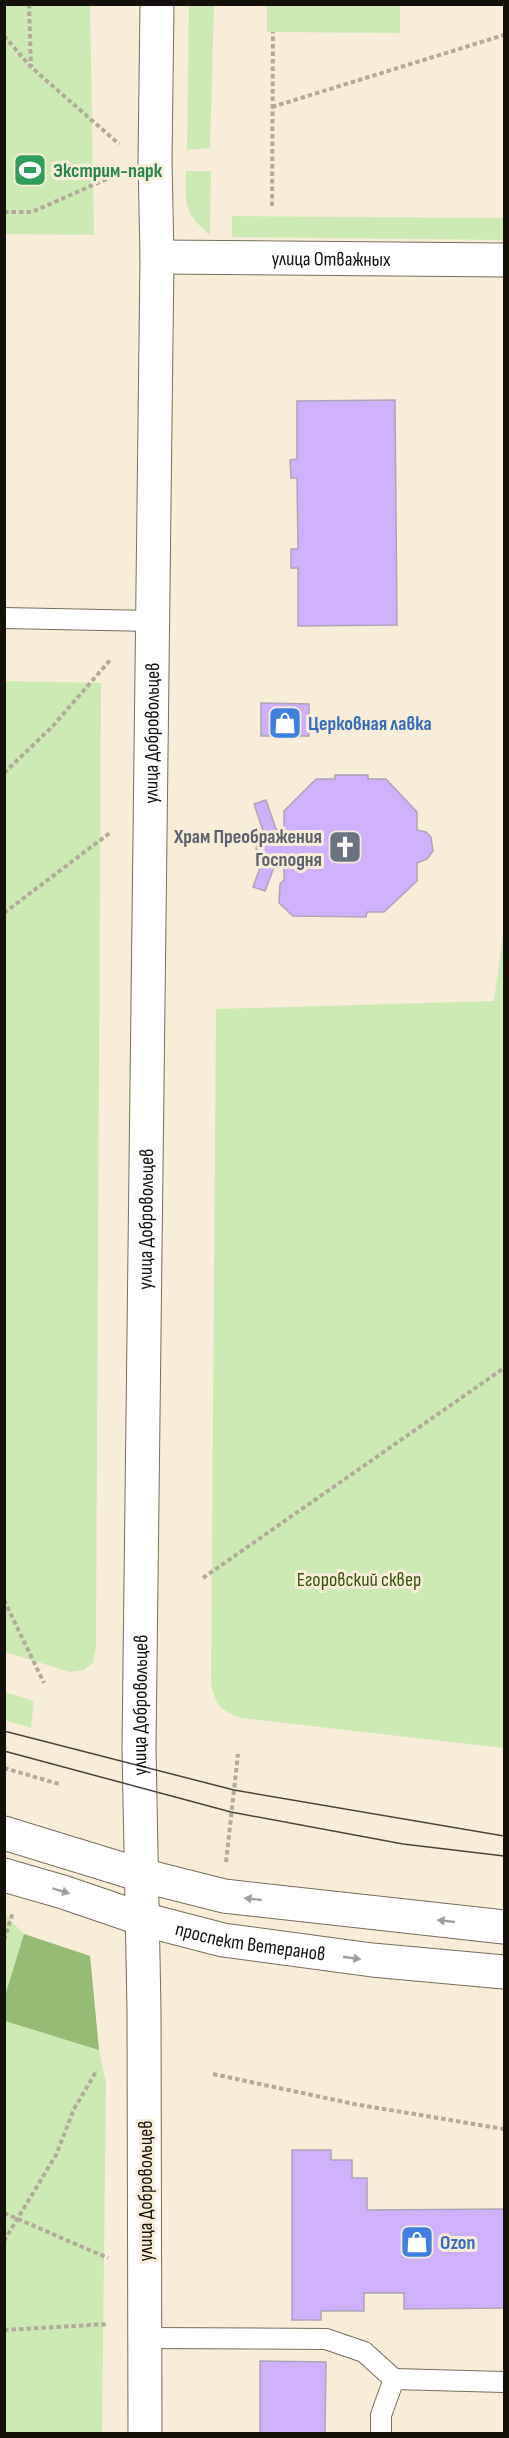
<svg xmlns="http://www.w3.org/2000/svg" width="509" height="2438" viewBox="0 0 509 2438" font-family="'Sofia Sans Condensed',sans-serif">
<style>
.green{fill:#cdeab5}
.forest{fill:#95bb75}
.building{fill:#ceb1fa;stroke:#aca5b8;stroke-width:1.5}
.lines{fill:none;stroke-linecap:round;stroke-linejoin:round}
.lane-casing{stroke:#776e5d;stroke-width:22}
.street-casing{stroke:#776e5d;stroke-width:35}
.secondary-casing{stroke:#776e5d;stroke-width:35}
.path{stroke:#b2ab9a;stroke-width:4;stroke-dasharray:4.5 3;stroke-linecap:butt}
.lane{stroke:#fff;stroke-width:20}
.street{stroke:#fff;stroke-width:33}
.secondary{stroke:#fff;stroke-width:33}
.tram{stroke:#4a453b;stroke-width:1.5}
.oneway{fill:#a1a09d}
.labels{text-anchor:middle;stroke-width:6;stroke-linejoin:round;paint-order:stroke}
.leisure-label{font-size:20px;font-weight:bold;fill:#27864d;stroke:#f7edd9;text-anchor:start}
.street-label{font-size:20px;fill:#14110a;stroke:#f7edd9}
.shop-label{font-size:20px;font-weight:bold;fill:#366cbe;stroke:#f7edd9;text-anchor:start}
.worship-label{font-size:20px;font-weight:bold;fill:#5b616d;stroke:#f7edd9;text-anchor:end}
.park-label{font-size:20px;fill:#335508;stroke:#f7edd9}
</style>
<rect width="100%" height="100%" fill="#f7edd9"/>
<g class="green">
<path d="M 5,4 L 90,5 L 94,235 L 5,234 Z"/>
<path d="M 189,5 L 214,5 L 210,148 L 187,150 Z"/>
<path d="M 267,5 L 400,5 L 400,33 L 267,32 Z"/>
<path d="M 186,171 L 211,171 L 210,235 C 184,213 185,204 186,171 Z"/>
<path d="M 232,216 L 504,218 L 504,240 L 232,237 Z"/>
<path d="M 4,681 L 101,683 L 96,1646 L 93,1663 L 84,1670 L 70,1672 L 5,1652 Z"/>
<path d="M 504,927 L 504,1748 L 240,1718 C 220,1710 216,1705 211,1684 L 216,1009 L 494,1001 Z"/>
<path d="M 5,1692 L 34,1701 L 31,1728 L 5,1720 Z"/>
<path d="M 5,1915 L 24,1934 L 90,1956 L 99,2050 L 106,2083 L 102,2433 L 5,2433 Z"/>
</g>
<path class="forest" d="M 24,1934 L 90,1956 L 99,2050 L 5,2021 L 5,1996 Z"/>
<g class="building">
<path d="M 395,400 L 397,625 L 298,626 L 298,568 L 291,568 L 291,549 L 298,549 L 297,478 L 291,478 L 290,460 L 297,459 L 297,401 Z"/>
<path d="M 261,703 L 309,704 L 309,736 L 261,736 Z"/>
<path d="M 335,775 L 368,775 L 368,779 L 386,779 L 417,812 L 417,830 L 426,832 L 431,837 L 433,851 L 427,859 L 417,863 L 417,881 L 384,912 L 367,912 L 366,917 L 293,916 L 279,903 L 280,884 L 284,880 L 284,862 L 276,862 L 265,891 L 253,887 L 265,854 L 258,852 L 256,849 L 258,839 L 265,837 L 254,804 L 266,800 L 276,829 L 284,829 L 284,811 L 316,779 L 335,779 Z"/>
<path d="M 292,2150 L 331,2150 L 331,2160 L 352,2160 L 352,2178 L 367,2178 L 367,2210 L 504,2209 L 504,2308 L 404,2309 L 404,2293 L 364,2293 L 364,2311 L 321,2311 L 321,2320 L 292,2320 Z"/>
<path d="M 260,2361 L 326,2362 L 325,2434 L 260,2434 Z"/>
</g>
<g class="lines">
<g class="lane-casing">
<g id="lane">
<path d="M 4,618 L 152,621"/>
<path d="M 146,2338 L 326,2339 L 364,2352 L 394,2379"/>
<path d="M 381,2434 L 381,2415 L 394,2379 L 504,2382"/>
</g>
</g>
<g class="street-casing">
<g id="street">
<path id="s1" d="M 157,257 L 504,260"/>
<path id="s2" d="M 145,2434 L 144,2010 L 139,1748 L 157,257 L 155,161 L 157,4"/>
</g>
</g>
<g class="secondary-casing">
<g id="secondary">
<path d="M 4,1833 L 141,1875 L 224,1896 L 504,1927"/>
<path id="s3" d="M 4,1875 L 63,1892 L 142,1919 L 223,1940 L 372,1960 L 504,1972"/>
</g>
</g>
<g class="path">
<path d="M 29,4 L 31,67"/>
<path d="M 4,36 L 31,67 L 119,144"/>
<path d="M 272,107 L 504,35"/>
<path d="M 272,206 L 273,32"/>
<path d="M 4,212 L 32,212 L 118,174"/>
<path d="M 4,773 L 52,727 L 111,659"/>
<path d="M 4,913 L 111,832"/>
<path d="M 203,1578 L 504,1368"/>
<path d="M 4,1600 L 44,1683"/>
<path d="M 4,1768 L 59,1784"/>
<path d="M 226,1862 L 238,1754"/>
<path d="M 4,1940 L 13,1912"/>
<path d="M 213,2074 L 354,2104 L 504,2129"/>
<path d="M 4,2213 L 108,2258"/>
<path d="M 4,2241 L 56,2155 L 74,2109 L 97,2070"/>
<path d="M 4,2330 L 109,2324"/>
</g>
<use href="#lane" class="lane"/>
<use href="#street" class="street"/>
<use href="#secondary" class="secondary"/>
<g class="tram">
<path d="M 4,1731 L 234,1790 L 504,1836"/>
<path d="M 4,1751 L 231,1812 L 403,1844 L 504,1856"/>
</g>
</g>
<defs><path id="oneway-solid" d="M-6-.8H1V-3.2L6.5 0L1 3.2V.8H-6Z" transform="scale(1.5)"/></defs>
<g class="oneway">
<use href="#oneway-solid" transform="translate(61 1891) rotate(17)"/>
<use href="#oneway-solid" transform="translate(253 1899) rotate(-174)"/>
<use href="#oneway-solid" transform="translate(446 1921) rotate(-174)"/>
<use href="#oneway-solid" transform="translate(352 1958) rotate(8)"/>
</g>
<defs>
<g id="stadium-square" transform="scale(1.725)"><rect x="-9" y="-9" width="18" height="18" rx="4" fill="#2e9e5b" stroke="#f7edd9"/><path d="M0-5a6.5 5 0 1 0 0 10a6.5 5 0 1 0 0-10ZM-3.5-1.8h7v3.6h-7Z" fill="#fff"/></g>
<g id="shop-square" transform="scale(1.725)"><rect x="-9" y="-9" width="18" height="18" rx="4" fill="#3f7fe0" stroke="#f7edd9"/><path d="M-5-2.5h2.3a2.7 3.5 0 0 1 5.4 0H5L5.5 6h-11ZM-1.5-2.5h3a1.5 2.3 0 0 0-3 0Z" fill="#fff"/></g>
<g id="church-square" transform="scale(1.725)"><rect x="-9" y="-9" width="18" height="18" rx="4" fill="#6b7280" stroke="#f7edd9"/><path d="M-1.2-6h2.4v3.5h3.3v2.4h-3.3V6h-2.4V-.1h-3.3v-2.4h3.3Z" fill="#fff"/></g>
</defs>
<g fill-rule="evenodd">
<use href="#stadium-square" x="30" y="170"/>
<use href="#shop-square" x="285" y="723"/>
<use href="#church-square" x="345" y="847"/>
<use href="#shop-square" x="417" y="2242"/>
</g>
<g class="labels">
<g class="leisure-label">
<text x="53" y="177">Экстрим-парк</text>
</g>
<g class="street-label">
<text dy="7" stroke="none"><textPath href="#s1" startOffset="174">улица Отважных</textPath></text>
<text dy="7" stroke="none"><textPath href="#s2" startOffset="1701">улица Добровольцев</textPath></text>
<text dy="7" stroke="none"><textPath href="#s2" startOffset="1215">улица Добровольцев</textPath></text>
<text dy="7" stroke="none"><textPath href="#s2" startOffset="729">улица Добровольцев</textPath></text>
<text dy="7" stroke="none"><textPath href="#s3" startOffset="256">проспект Ветеранов</textPath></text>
<text transform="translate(145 2191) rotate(-90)" y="7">улица Добровольцев</text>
</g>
<g class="shop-label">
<text x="308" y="730">Церковная лавка</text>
<text x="440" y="2249">Ozon</text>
</g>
<g class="worship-label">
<text x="322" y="843">Храм Преображения<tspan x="322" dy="23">Господня</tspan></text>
</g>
<g class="park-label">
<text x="359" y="1586">Егоровский сквер</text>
</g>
</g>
<rect width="509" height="2438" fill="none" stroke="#14110a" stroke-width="12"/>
</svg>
